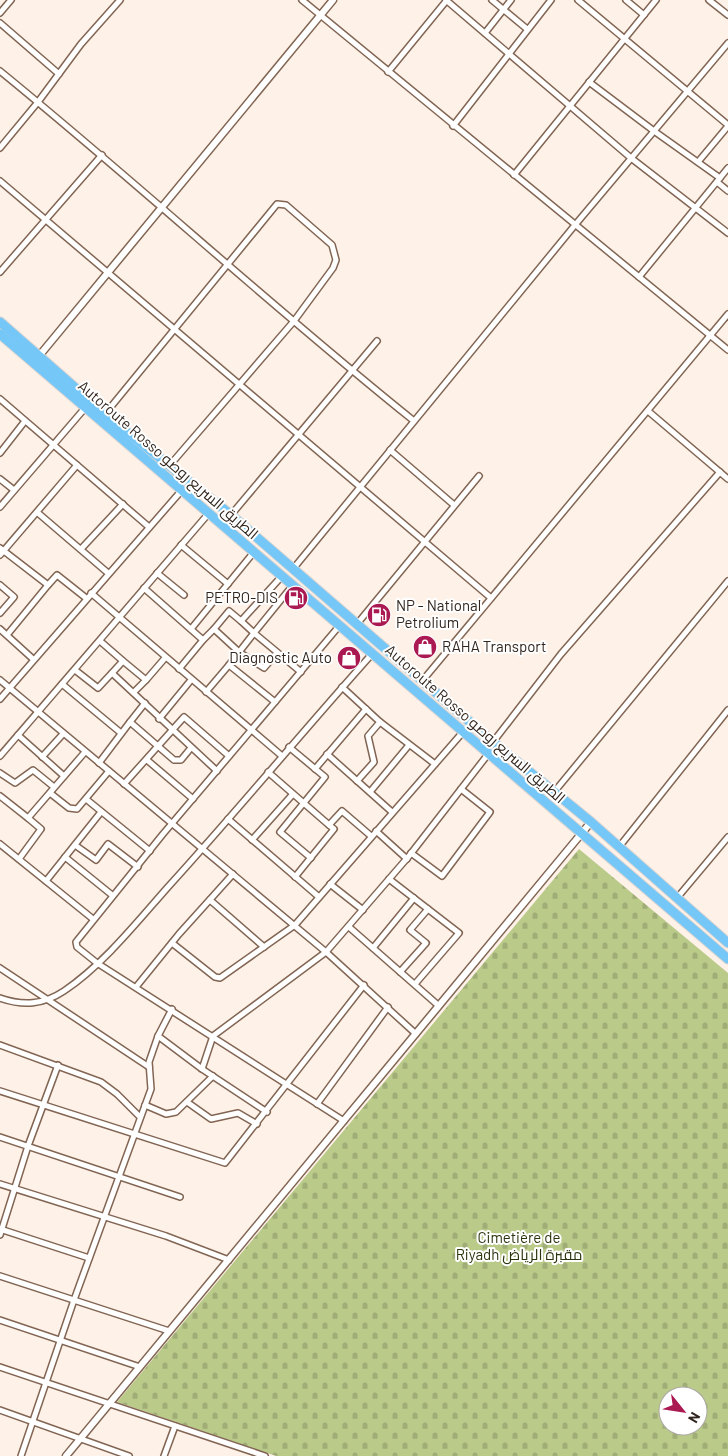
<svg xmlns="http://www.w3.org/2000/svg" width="728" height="1456" viewBox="0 0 728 1456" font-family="Barlow,Cairo,sans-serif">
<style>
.cemetery{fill:url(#cemetery-stones);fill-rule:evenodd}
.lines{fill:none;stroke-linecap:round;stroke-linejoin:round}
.minor-casing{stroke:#826553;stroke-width:8}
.tertiary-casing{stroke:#826553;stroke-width:9}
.trunk-casing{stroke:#d6d3d2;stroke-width:11}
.minor{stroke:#fff;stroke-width:5}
.tertiary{stroke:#fff;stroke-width:6}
.trunk{stroke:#74c7f7;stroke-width:9}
.labels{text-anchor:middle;stroke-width:4;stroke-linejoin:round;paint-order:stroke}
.street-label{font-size:15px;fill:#31251d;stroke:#fff}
.poi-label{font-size:15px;fill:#31251d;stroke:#fff;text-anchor:end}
.park-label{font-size:15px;fill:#2c340e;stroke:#fff}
</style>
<defs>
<pattern id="cemetery-stones" width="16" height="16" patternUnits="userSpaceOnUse" patternTransform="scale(1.25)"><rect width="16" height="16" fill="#b9ca89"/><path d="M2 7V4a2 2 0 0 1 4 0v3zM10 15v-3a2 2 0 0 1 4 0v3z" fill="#a0ad76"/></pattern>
</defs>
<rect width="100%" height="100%" fill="#fef1e8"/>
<path class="cemetery" d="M 579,849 L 728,973 L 728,1456 L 276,1456 L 117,1402 ZM 668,1396 L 698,1396 L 698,1426 L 668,1426 Z"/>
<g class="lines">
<g class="minor-casing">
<g id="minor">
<path d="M 302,0 L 728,350"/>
<path d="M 446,0 L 631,158 L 728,233"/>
<path d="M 492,0 L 527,29"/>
<path d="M 578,0 L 728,125"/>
<path d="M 626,0 L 644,15"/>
<path d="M 709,0 L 728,15"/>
<path d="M 0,13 L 11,0"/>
<path d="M 0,23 L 59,74"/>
<path d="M 485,33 L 511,0"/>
<path d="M 0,71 C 140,185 273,308 414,421"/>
<path d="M 388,72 L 447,0"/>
<path d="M 589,82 L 654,131 L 720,178"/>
<path d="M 453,126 L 551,0"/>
<path d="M 0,148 L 38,102 L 81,44 L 120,0"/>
<path d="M 698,162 L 728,126"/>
<path d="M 514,175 L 656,0"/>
<path d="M 0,181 L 491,598"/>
<path d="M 717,182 L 728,191"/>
<path d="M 0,272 L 102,155"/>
<path d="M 639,277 L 728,168"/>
<path d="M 0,399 L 149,527"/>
<path d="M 648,411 L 728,479"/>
<path d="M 105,414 L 277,204 L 286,205 L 332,245 L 336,260 L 333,268 L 294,321 L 170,465"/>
<path d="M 390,450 L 454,505"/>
<path d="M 0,453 L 25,421"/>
<path d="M 0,479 L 14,490"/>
<path d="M 0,507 L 85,408"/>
<path d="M 38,513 L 108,573"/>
<path d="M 231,515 L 377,341"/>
<path d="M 181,545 L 228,584"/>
<path d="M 0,548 L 48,585 L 57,575 L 86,598"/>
<path d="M 81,549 L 123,504"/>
<path d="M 0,555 L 77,465"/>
<path d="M 293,569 L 575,225 L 728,43"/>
<path d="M 157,573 L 184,595"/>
<path d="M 282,576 L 241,621 L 254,633 L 293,585"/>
<path d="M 0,585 L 14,597 L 0,613"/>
<path d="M 144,588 L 203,640 L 179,669"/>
<path d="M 91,593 L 282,756"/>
<path d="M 357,624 L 479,476"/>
<path d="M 0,629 L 33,659"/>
<path d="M 191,629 L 254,552"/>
<path d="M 214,629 L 229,611 L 241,621"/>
<path d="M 7,635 L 48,585"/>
<path d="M 203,640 L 214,629 L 239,652 L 264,668 L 277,653"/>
<path d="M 100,641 L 123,661 L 112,673 L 217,771"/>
<path d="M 123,661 L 146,680 L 134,692"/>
<path d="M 229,665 L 254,633 L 301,672"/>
<path d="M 75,670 L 98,688 L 112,673"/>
<path d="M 0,680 L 326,952 L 416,1034"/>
<path d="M 146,680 L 165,658"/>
<path d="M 423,680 L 728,314"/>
<path d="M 62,684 L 121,733"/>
<path d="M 342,687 L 380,722 L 368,736 L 374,762 L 357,781"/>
<path d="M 206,692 L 229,665 L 275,702 L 163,834 L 76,942 L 77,947 L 97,963 L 344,1121"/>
<path d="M 0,699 L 182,490"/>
<path d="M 275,702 L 340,625"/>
<path d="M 159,719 L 191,680"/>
<path d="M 130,722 L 145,703"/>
<path d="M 380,722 L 435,764"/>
<path d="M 18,735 L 64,776"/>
<path d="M 493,742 L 561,654 L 720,472"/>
<path d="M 289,747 L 325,777 L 280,832 L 311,858"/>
<path d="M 327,754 L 392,812"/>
<path d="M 0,756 L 209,513"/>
<path d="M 42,757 L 63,734"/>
<path d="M 147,760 L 193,799"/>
<path d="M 99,763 L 130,722 L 174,760 L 181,760 L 190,749"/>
<path d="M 315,769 L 366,709"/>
<path d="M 268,772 L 329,825"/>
<path d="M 0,773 L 15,783 L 33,770 L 54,787"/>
<path d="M 124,784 L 184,717 L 229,756"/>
<path d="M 555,791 L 728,581"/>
<path d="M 370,792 L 409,745"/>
<path d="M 50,793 L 69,808 L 77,809 L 109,771"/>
<path d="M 0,796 L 28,818 L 85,752"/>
<path d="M 86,799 L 150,851"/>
<path d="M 228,819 L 319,897"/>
<path d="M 376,831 L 407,859"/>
<path d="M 252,840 L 293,794"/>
<path d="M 0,844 L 93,919"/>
<path d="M 75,845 L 96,860 L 108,844 L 138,867"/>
<path d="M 619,847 L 728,710"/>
<path d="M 411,853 L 442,876 L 490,812 L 461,789"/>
<path d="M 65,857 L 112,895"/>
<path d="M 19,859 L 41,829 L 28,818"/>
<path d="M 295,877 L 334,829 L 329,825 L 342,811 L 371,836"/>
<path d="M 389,879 L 459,933 L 415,984"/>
<path d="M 46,881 L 101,812"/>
<path d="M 330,884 L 363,910"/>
<path d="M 677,898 L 728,837"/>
<path d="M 210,900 L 264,947"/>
<path d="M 349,927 L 439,1006"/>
<path d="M 172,943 L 215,977 L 220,978 L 295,925 L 463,732"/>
<path d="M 373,948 L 414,898"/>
<path d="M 0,968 L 149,1067"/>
<path d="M 400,972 L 426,943 L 410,930 L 428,909"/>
<path d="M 136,987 L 179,934 L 233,874"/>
<path d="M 0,998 C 23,1006 43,1005 64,991 C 104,964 137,922 168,887 C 238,810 303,731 372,654"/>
<path d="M 158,1036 L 202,1069 L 267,1112"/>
<path d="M 0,1045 L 101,1082 L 117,1094 L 140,1117"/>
<path d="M 202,1069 L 213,1036 L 326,952 L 409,856 L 489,753"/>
<path d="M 0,1091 L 225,1163 L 364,985"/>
<path d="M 187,1102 L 211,1119 L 238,1113 L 257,1124"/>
<path d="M 317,1104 L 388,1007"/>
<path d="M 145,1105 L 166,1114 L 176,1112 L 213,1076"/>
<path d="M 0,1137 L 180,1197"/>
<path d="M 0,1184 L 166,1236 L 229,1260"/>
<path d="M 0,1229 L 89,1258"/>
<path d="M 0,1235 L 28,1146 L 58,1065"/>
<path d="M 0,1276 L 169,1331"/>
<path d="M 0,1320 L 140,1367"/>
<path d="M 0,1367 L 265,1456"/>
<path d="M 0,1410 L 129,1456"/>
<path d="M 21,1456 L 74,1300 L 151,1089 L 149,1062 L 158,1036 L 172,1009"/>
<path d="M 164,1456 L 175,1426"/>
</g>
</g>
<g class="tertiary-casing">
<g id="tertiary">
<path d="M 39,356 L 333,0"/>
<path d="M 66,1456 L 591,822"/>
</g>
</g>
<g class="trunk-casing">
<g id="trunk">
<path d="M 0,322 L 105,414 L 231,515 L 493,742 L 591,822 L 728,943"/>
<path d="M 0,334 L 728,959"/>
</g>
</g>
<use href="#minor" class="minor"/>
<use href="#tertiary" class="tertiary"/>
<use href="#trunk" class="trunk"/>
</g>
<defs>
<g id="fuel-disc" transform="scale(1.25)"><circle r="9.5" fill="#aa1952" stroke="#fff"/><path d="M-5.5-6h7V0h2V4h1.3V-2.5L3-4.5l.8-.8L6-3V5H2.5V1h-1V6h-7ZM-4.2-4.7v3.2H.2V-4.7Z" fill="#fff"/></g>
<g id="shop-disc" transform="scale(1.25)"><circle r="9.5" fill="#aa1952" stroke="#fff"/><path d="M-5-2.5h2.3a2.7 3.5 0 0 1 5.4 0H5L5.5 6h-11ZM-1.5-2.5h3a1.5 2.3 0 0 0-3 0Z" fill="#fff"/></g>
</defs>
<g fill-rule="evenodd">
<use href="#fuel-disc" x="296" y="598"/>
<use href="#fuel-disc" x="379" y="615"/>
<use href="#shop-disc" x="425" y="647"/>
<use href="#shop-disc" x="349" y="658"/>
</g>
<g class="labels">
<g class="street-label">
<text transform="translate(168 460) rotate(41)" y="5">Autoroute Rosso الطريق السريع روصو</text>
<text transform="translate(475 724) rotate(41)" y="5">Autoroute Rosso الطريق السريع روصو</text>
</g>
<g class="poi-label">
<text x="278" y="603">PETRO-DIS</text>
<text x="396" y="611" text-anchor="start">NP - National<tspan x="396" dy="17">Petrolium</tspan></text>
<text x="442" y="652" text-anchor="start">RAHA Transport</text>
<text x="332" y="663">Diagnostic Auto</text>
</g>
<g class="park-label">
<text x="519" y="1243">Cimetière de<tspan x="519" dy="17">Riyadh مقبرة الرياض</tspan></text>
</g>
</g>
<g transform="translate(683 1411) rotate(120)"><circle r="24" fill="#ffffff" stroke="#ada8a5"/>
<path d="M0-4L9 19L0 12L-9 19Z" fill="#aa1952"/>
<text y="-8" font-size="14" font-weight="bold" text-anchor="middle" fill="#31251d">N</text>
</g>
</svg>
